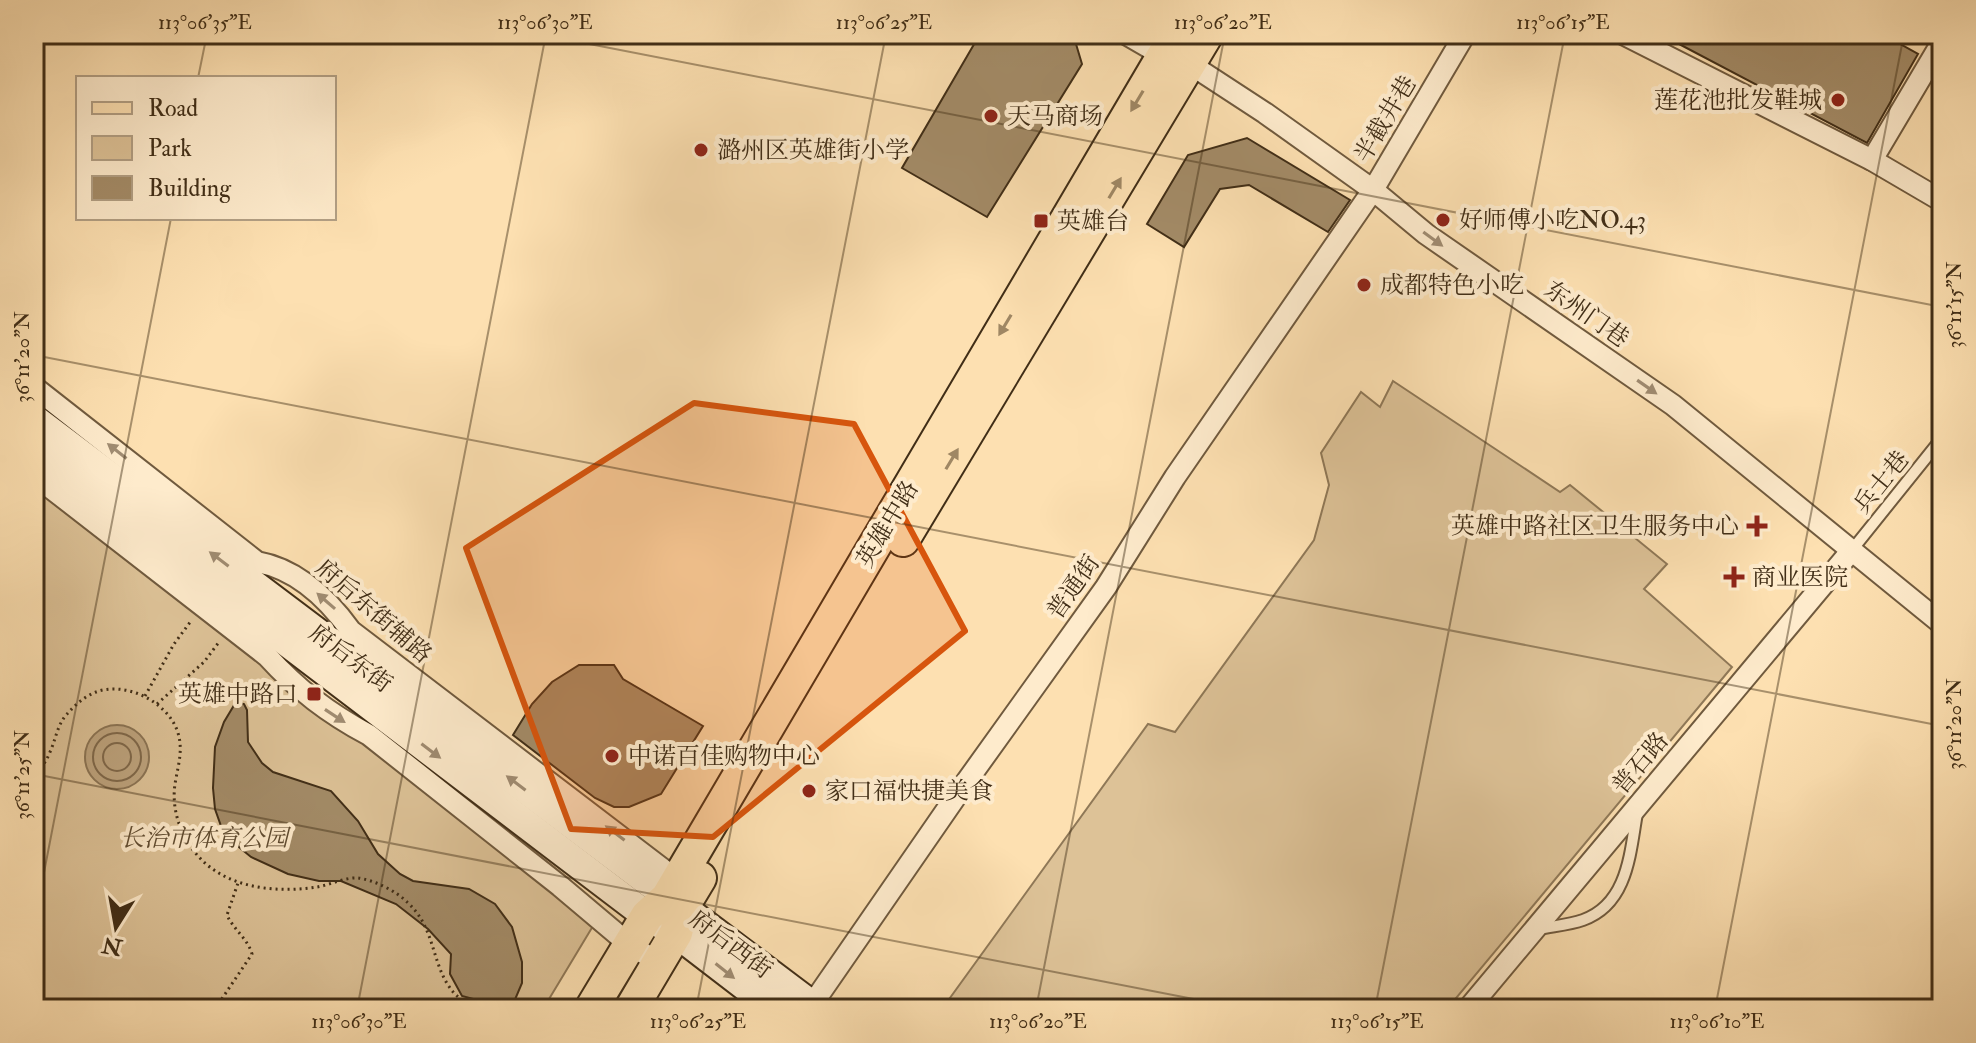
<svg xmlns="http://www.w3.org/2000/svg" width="1976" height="1043" viewBox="0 0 1976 1043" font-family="'IM FELL Double Pica','Noto Serif SC',serif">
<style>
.green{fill:#ddc297;stroke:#8f7857;stroke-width:2}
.water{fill:#bda37d;stroke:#8b7454;stroke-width:2}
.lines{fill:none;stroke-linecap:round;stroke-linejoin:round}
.shore{stroke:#7f684a;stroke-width:2}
.building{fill:#a38b67;stroke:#412e17;stroke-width:2}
.lane-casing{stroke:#705a3e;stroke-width:14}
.street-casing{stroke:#705a3e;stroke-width:24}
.secondary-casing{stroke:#412e17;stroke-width:32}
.primary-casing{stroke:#412e17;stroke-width:36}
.path{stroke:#412e17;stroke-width:3;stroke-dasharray:2 4;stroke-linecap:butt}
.lane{stroke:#feebcc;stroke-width:10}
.street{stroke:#feebcc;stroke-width:20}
.secondary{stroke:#feebcc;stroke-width:28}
.primary{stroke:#fde0b1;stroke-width:32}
.oneway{fill:#9f8764}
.oneway2{fill:#a08c72}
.marked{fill:#d7550d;fill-opacity:0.2;stroke:#d7550d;stroke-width:6;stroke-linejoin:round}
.ticks{fill:none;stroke:#412e17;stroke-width:2;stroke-opacity:0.45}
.poi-dot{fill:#8f2418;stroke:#feebcc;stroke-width:3}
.labels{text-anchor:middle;stroke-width:8;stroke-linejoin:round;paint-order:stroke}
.poi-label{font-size:24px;fill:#412e17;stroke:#feebcc;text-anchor:start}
.street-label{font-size:24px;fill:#412e17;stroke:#feebcc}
.park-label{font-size:24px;font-style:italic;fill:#604c31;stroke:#feebcc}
.neatline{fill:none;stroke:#412e17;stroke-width:3}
.ticks-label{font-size:20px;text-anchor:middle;fill:#412e17}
</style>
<rect width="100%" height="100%" fill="#fde0b1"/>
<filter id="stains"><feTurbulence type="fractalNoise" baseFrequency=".0025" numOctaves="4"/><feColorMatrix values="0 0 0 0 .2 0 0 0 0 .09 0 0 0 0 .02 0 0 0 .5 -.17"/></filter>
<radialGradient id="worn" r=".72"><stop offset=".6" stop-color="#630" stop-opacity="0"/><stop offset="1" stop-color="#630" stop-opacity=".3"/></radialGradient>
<g class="green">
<path d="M 1393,381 L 1560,492 L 1570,485 L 1667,564 L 1644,589 L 1732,667 L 1447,1009 L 942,1009 L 1148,724 L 1175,732 L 1314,540 L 1329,485 L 1321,453 L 1361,392 L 1380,407 Z"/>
<path d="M 34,484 L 351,729 L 593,926 L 543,1009 L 34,1009 Z"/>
</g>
<circle class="water" cx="117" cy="757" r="32"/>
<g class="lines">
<g class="shore">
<circle cx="117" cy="757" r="24"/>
<circle cx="117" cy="757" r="14"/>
</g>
</g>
<g class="building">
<path d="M 980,34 L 1073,34 L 1082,64 L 987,217 L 902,168 Z"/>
<path d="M 1660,34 L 1882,34 L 1918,54 L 1867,143 Z"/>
<path d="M 1247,138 L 1350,200 L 1328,232 L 1249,185 L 1220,189 L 1184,247 L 1147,224 L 1188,155 Z"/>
<path d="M 579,665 L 614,665 L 623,679 L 703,726 L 661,794 L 629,807 L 614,807 L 595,798 L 513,735 L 532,704 L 552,682 Z"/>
<path d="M 236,702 L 244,704 L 247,710 L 248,742 L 262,763 L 273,772 L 331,791 L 358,821 L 378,854 L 400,874 L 413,881 L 469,889 L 495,904 L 512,927 L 522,962 L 522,983 L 511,1009 L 489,1009 L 485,1002 L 462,996 L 450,974 L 451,954 L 428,929 L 396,904 L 341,881 L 319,881 L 288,874 L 251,857 L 234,843 L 221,826 L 215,809 L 213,788 L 215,747 L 224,722 Z"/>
</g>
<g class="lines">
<g class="lane-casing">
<g id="lane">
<path d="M 1852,550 L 1942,438"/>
<path d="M 1539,929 C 1553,926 1569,925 1583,920 C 1628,904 1630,853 1637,813"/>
</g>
</g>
<g class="street-casing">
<g id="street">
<path d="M 1126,34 L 1164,56 L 1190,64 L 1265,113 L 1373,190 L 1426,234 L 1673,405 L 1942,624"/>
<path d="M 1623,34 L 1872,160 L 1942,201"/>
<path d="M 1872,160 L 1942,42"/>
<path d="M 34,387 L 257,562 C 297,569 328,599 351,631 L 677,880"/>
<path d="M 34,475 L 267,656 C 298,690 328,713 369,735 L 560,886 L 630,945 L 658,962"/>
<path d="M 809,1009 L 959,792 L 1106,587 L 1175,477 L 1373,190 L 1465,34"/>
<path d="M 1468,1009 L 1852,550"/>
</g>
</g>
<g class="secondary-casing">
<g id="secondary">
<path d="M 34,419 L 817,1009"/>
<path d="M 34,450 L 647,916 L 676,933 L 775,1009"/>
</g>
</g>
<g class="primary-casing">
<g id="primary">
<path d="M 903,540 L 1207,34"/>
<path d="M 591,1009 L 647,916 L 667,898 L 1176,34"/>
<path d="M 631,1009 L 676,933 L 682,908 L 700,878"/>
</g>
</g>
<g class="path">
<path d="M 145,696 L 174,644 L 191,621"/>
<path d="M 157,704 L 204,662 L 219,642"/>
<path d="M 34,778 C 40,770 46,762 50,752 C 56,739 57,725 67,714 C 75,705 85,696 96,692 C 125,681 166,701 177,730 C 184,749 178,765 175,784 C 170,818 188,854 217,872 C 246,890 284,892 317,887 C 330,885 345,877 358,878 C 374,880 396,891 407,902 C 435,927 431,961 450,988 C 455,996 465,1001 471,1009"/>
<path d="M 215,1009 L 252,954 C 248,939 233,929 227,915 L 238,883"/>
</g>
<use href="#lane" class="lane"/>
<use href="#street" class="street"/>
<use href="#secondary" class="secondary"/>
<use href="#primary" class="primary"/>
</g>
<defs><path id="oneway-solid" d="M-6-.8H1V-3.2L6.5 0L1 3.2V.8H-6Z" transform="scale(2)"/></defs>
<g class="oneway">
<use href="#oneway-solid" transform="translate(1137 101) rotate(121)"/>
<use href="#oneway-solid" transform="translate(1115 188) rotate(-59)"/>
<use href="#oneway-solid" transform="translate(1005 325) rotate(121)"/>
<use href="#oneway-solid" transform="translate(952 459) rotate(-59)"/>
</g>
<g class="oneway2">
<use href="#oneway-solid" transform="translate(1433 239) rotate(36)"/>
<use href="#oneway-solid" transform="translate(1647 387) rotate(35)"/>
<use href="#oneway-solid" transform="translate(117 451) rotate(-142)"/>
<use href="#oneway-solid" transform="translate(219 559) rotate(-143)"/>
<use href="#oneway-solid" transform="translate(326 601) rotate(-139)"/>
<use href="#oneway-solid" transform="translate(335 716) rotate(33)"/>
<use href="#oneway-solid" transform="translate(431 751) rotate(37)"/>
<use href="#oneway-solid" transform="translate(516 783) rotate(-143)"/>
<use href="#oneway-solid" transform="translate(615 833) rotate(-143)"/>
<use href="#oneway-solid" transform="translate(725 971) rotate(38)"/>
</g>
<path class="marked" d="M 694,403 L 854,424 L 965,631 L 713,837 L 571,829 L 466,548 Z"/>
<path class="ticks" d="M 538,34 L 1942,307M 198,78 L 207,34M 34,355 L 1942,726M 34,774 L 1245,1009M 34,924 L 171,218M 357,1009 L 546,34M 696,1009 L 886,34M 1036,1009 L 1225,34M 1375,1009 L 1565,34M 1715,1009 L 1904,34"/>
<g class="poi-dot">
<circle cx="1838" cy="100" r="8"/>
<circle cx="991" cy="116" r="8"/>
<circle cx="701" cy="150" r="8"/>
<circle cx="1443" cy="220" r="8"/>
<rect x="1033" y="213" width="16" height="16" rx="4"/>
<circle cx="1364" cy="285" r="8"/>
<path d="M1753 514h8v8h8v8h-8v8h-8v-8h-8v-8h8z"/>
<path d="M1730 565h8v8h8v8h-8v8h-8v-8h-8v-8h8z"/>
<rect x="306" y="686" width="16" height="16" rx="4"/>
<circle cx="612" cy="756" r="8"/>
<circle cx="809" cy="791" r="8"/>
</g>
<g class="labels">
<g class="poi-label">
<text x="1822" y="108" text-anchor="end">莲花池批发鞋城</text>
<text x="1007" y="124">天马商场</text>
<text x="717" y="158">潞州区英雄街小学</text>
<text x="1459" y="228">好师傅小吃NO.43</text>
<text x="1057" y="229">英雄台</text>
<text x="1380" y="293">成都特色小吃</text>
<text x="1739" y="534" text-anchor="end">英雄中路社区卫生服务中心</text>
<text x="1752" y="585">商业医院</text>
<text x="298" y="702" text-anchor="end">英雄中路口</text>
<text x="628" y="764">中诺百佳购物中心</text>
<text x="825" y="799">家口福快捷美食</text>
</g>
<g class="street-label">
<text transform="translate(1385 119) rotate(-59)" y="8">半截井巷</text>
<text transform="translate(1587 314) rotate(35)" y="8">东州门巷</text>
<text transform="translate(1881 482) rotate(-51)" y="8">兵士巷</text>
<text transform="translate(887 524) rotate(-59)" y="8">英雄中路</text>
<text transform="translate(1073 587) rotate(-55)" y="8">普通街</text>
<text transform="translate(374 611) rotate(41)" y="8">府后东街辅路</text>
<text transform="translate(351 658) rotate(37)" y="8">府后东街</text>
<text transform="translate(1640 763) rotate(-50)" y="8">普石路</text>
<text transform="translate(731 944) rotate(37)" y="8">府后西街</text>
</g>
<g class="park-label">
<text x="204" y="846">长治市体育公园</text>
</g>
</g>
<rect width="1976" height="1043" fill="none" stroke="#fde0b1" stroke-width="88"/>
<rect x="76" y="76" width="260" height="144" fill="#feebcc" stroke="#b29f84" stroke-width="2"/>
<rect x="92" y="102" width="40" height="12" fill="#fde0b1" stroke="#b29f84" stroke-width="2"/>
<text x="148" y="116" font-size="24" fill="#412e17">Road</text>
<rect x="92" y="136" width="40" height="24" fill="#ddc297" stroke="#b29f84" stroke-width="2"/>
<text x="148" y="156" font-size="24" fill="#412e17">Park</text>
<rect x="92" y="176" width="40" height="24" fill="#a38b67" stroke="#b29f84" stroke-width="2"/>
<text x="148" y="196" font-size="24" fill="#412e17">Building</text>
<g transform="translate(116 927) rotate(191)" stroke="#feebcc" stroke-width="6" paint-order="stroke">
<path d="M0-6L14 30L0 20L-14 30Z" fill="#412e17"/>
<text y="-12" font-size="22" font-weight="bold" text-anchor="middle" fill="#412e17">N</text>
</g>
<rect x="44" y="44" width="1888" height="955" class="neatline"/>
<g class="ticks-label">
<text x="205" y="29">113°06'35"E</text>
<text x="545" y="29">113°06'30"E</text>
<text x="884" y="29">113°06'25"E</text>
<text x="1223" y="29">113°06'20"E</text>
<text x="1563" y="29">113°06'15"E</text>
<text transform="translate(1954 305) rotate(-90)" y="7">36°11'15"N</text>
<text transform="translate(22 357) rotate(-90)" y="7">36°11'20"N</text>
<text transform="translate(1954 724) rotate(-90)" y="7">36°11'20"N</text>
<text transform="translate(22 775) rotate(-90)" y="7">36°11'25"N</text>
<text x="359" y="1028">113°06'30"E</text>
<text x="698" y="1028">113°06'25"E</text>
<text x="1038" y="1028">113°06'20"E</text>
<text x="1377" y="1028">113°06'15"E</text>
<text x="1717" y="1028">113°06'10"E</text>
</g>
<rect width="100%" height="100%" filter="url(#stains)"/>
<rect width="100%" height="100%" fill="url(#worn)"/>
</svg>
